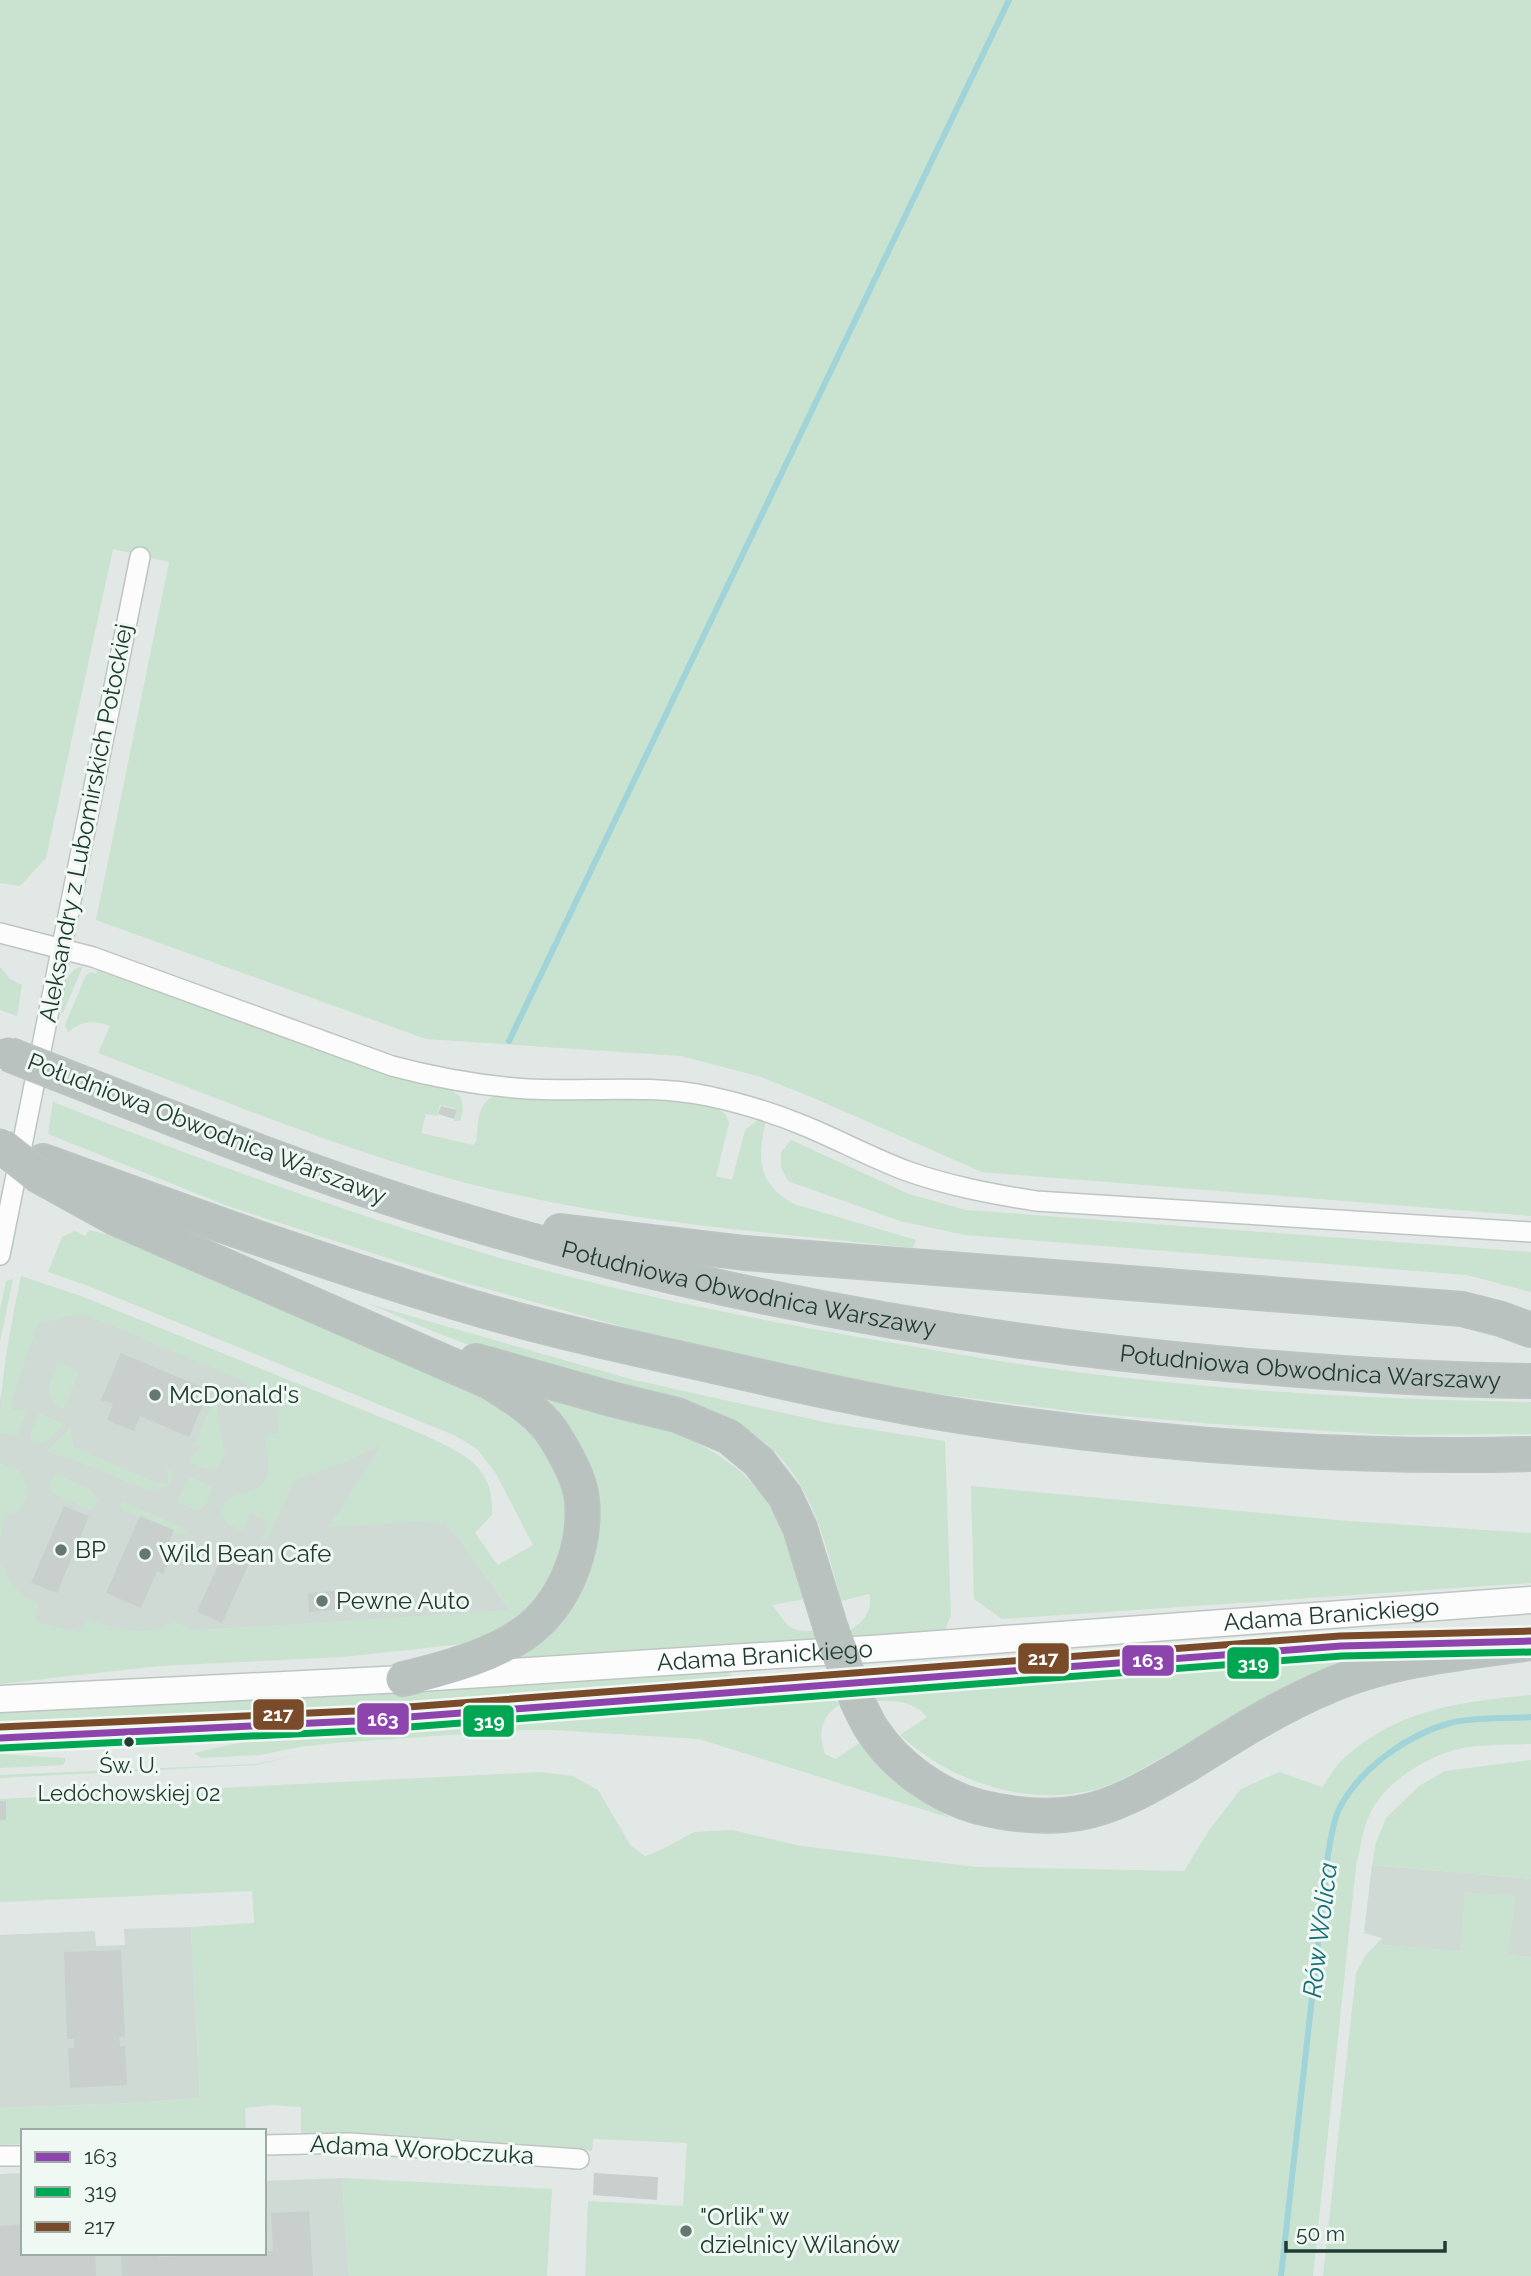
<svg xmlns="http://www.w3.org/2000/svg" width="1531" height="2276" viewBox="0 0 1531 2276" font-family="Raleway,sans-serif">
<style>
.built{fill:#cfdad5}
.green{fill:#cae2d0}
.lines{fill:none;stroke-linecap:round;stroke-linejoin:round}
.stream{stroke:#a1d4d8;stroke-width:6}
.building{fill:#c9cfcc}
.minor-casing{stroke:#bfc5c2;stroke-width:22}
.secondary-casing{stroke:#bec6c2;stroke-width:29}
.motorway-casing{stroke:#bbc5c1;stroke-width:36}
.minor{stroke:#fbfcfb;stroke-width:19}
.secondary{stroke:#fbfcfb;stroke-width:26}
.motorway{stroke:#b9c2bf;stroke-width:33}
.motorway-bridge-casing{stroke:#bbc5c1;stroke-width:36;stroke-linecap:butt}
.motorway-bridge{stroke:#b9c2bf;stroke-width:33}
.bus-1-casing{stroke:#f0f8f3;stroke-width:12}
.bus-2-casing{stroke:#f0f8f3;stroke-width:12}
.bus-3-casing{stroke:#f0f8f3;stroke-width:12}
.bus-1{stroke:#8e44ad;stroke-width:7}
.bus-2{stroke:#00a651;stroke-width:7}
.bus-3{stroke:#7a4b2a;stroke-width:7}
.poi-dot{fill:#647871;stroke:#f0f8f3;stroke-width:2.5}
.bus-dot{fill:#203c32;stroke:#f0f8f3;stroke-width:2.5}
.labels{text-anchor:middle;stroke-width:6;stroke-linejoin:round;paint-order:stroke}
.bus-label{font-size:22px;fill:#203c32;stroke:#f0f8f3}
.street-label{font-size:24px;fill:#203c32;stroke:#f0f8f3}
.poi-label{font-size:24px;fill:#203c32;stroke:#f0f8f3;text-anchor:start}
.water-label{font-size:26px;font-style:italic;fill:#186f79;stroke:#f0f8f3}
.line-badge{stroke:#f0f8f3;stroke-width:2.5}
.badge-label{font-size:19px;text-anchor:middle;font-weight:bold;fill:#fff}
</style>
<rect width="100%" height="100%" fill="#e2e8e5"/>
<g class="built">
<path d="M 24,1282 L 322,1410 L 340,1464 L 382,1444 L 431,1521 L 444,1523 L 457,1536 L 510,1611 L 188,1631 L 0,1640 L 0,1401 Z"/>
<path d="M 1372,1865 L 1531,1879 L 1531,1957 L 1382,1945 L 1382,1938 L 1364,1933 Z"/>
<path d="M 191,1927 L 200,2098 L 132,2103 L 0,2108 L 0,1935 L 95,1931 L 96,1946 L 125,1945 L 124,1929 Z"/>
<path d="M 23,2173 L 23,2253 L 264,2253 L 264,2181 L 342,2178 L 349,2276 L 0,2276 L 0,2174 Z"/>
</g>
<g class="green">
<path d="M 0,0 L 1531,0 L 1531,1216 L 982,1172 L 809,1096 L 761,1077 L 681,1056 L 426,1039 L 96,920 L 169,562 L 113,549 L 46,858 L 20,886 L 0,883 Z"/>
<path d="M 83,966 L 63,1013 L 60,1012 C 64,995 63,970 83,966 Z"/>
<path d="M 0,967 L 10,979 L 22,985 L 17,1016 L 0,1010 Z"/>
<path d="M 98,968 L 102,972 L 448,1088 L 461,1097 L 463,1110 L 460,1121 L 454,1121 L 457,1109 L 440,1105 L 437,1116 L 426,1114 L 421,1133 L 473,1145 L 476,1142 C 479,1123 476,1103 496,1095 L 671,1099 L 716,1107 L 726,1115 L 729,1123 L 716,1176 L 732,1180 L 745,1130 L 759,1119 L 766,1121 C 757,1159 757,1183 794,1204 L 916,1240 L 913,1248 C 774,1233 635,1223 499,1191 C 362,1159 229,1102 98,1053 L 110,1026 C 93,1020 82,1021 68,1032 L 65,1025 L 86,975 L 91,972 L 96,974 Z"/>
<path d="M 53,1102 C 190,1156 329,1207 470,1249 C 599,1288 731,1315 864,1338 C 929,1349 994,1361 1060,1370 C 1213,1390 1376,1400 1531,1402 L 1531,1434 L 1393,1435 L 1214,1424 L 1079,1412 L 923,1392 L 785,1365 L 688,1345 L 455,1280 L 228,1206 L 48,1134 Z"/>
<path d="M 791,1140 L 909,1194 L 966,1210 L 1531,1252 L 1531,1292 L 1467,1275 L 965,1235 L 900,1221 L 788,1181 L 781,1167 L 781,1152 Z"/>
<path d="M 89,1230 L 108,1235 L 478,1391 L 543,1439 L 565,1489 L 568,1514 L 565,1536 L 558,1562 L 547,1584 L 533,1605 L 514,1624 L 482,1642 L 342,1657 L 159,1666 L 0,1684 L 0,1565 L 5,1566 C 6,1585 22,1597 39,1603 L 35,1622 L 80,1632 L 86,1619 C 113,1628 146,1639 173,1622 L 188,1627 L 189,1631 L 509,1610 L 457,1536 L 444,1523 L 431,1521 L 329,1527 L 381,1445 L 340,1464 L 294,1480 L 268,1541 L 262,1539 L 269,1522 L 250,1513 L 242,1531 L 228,1524 L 221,1515 C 221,1486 259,1501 267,1475 C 270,1463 266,1448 264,1436 L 279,1433 L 276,1403 L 260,1403 L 252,1389 L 239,1379 L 86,1315 L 79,1314 L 38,1324 L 11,1403 L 13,1411 L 28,1408 L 18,1433 L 15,1436 L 0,1433 C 0,1379 10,1329 21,1276 L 81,1296 L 422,1434 C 461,1453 495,1464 492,1515 L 475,1533 L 498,1565 L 533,1545 L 495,1472 L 477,1449 L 456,1436 L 86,1285 L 48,1272 L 62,1237 L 75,1231 L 85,1236 Z"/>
<path d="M 13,1279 L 0,1342 L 0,1310 L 6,1281 Z"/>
<path d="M 369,1304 L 630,1379 L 829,1423 L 945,1441 L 951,1615 L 945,1630 L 852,1638 L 850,1631 C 863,1621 874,1611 869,1594 L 841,1601 C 827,1549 815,1492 775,1452 C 735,1412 680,1401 627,1387 C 581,1375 534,1364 488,1351 C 447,1339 408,1320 369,1304 Z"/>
<path d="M 58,1362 L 79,1371 L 64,1409 C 39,1399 51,1382 58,1362 Z"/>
<path d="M 530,1394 C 613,1415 729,1429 773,1513 C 787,1539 795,1571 805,1599 L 772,1605 C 787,1623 786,1632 813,1631 L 816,1640 L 509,1658 L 590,1547 Z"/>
<path d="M 215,1395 L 225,1455 L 217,1467 L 205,1469 L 186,1461 L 201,1448 L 194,1445 Z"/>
<path d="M 39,1413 L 65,1424 L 43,1444 L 31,1442 L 31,1433 Z"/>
<path d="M 70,1427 L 74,1447 L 160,1484 L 168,1482 L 167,1467 L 172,1471 L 171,1483 L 158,1491 L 145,1489 L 74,1460 L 46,1452 Z"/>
<path d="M 0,1463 L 19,1470 L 28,1486 L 26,1498 L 17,1514 L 6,1512 L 0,1539 Z"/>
<path d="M 56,1475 L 89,1488 L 98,1500 L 96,1507 L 90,1510 L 51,1493 L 50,1481 Z"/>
<path d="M 190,1477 L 211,1486 L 212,1489 L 207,1503 L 199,1511 L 178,1503 L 176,1500 Z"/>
<path d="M 971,1486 L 1348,1521 L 1531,1533 L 1531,1583 L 1002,1619 L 974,1599 Z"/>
<path d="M 124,1502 L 184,1528 L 186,1534 L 180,1535 L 122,1510 L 119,1506 Z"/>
<path d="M 1355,1658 C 1293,1683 1234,1719 1174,1751 C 1149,1764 1121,1783 1093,1790 C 1025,1807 950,1781 900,1735 L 927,1717 C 912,1701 898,1701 877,1701 L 873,1694 L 1264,1667 Z"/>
<path d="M 730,1671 L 732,1680 L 344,1708 L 0,1724 L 0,1712 L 341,1696 Z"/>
<path d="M 1531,1695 L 1531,1744 C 1504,1745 1471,1743 1445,1753 C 1415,1764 1380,1788 1368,1818 C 1362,1833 1360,1850 1356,1866 L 1313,2276 L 585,2276 L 588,2201 L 683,2206 L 687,2143 L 593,2139 L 592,2151 L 301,2133 L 301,2107 L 272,2105 L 245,2108 L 246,2131 L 23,2131 L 23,2144 L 0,2145 L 0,2108 L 132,2103 L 200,2098 L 191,1927 L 254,1923 L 252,1891 L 0,1902 L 0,1799 L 541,1772 L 573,1776 L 598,1790 L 631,1846 L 645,1856 L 661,1850 L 694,1832 L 732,1830 L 801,1846 L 977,1867 L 1184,1871 L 1210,1829 L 1241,1789 L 1279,1772 L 1322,1787 C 1328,1779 1334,1768 1341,1761 C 1396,1709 1459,1702 1531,1695 Z"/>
<path d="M 836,1699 L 839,1705 C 820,1718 818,1733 825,1754 L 836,1759 L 859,1743 C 885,1775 916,1796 950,1818 L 699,1739 L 553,1730 L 522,1730 L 335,1743 L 298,1747 L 261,1755 L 201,1758 L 194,1753 L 256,1739 L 553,1721 Z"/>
<path d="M 0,1754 L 65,1758 L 65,1762 L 63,1765 L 0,1768 Z"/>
<path d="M 302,1754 L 256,1765 L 0,1778 L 0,1775 L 256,1764 Z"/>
<path d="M 1531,1760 L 1531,1879 L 1372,1865 L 1376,1843 L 1386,1818 L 1419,1786 L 1445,1771 Z"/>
<path d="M 1465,1892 L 1516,1896 L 1508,1955 L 1531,1957 L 1531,2276 L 1323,2276 L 1356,1973 L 1366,1955 L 1382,1938 L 1382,1945 L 1460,1951 Z"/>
<path d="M 342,2178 L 552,2189 L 547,2276 L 349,2276 Z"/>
</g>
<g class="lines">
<g class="stream">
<path d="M 509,1041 L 1009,0"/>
<path d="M 1281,2276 L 1328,1854 C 1331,1839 1333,1820 1340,1807 C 1361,1768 1407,1735 1450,1723 C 1473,1717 1506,1719 1531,1717"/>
</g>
</g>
<g class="building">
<path d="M 441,1106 L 457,1110 L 454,1119 L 438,1114 Z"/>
<path d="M 121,1353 L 209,1390 L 189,1437 L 140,1416 L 134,1431 L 107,1420 L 113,1404 L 101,1400 Z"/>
<path d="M 64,1506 L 89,1516 L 57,1593 L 31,1583 Z"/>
<path d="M 140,1516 L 174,1530 L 168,1545 L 174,1548 L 163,1574 L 157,1571 L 141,1608 L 106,1593 Z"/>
<path d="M 224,1552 L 249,1563 L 222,1623 L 197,1612 Z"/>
<path d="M 335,1591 L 336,1610 L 309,1612 L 308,1593 Z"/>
<rect x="0" y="1801" width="6" height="19"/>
<path d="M 121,1950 L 125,2036 L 119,2037 L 120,2046 L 125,2046 L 127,2085 L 70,2088 L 68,2048 L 74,2048 L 74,2039 L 67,2039 L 64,1952 Z"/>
<path d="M 594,2173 L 658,2177 L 657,2200 L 593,2195 Z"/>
<path d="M 309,2211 L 313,2276 L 122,2276 L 121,2253 L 159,2253 L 159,2257 L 264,2253 L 264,2251 L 273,2251 L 271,2213 Z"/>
<path d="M 23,2224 L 23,2253 L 95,2253 L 96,2276 L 0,2276 L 0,2226 Z"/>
</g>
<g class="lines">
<g class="minor-casing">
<g id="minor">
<path d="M 0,933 L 93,957 L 392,1066 C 437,1078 482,1086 528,1089 C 588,1092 648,1084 708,1096 C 741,1103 774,1113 805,1126 C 839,1140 872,1158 907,1171 C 949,1186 992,1194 1036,1201 L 1531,1232"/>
<path d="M 0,1255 L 140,557"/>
<path d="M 264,2145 L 350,2143 L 579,2159"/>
<path d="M 0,2156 L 23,2156"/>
</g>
</g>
<g class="secondary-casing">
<g id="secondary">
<path id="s1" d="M 0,1699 L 403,1679 L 885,1648 L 1531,1600"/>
<path d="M 0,1738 L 356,1721 L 1341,1646 L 1449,1643"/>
</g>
</g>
<g class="motorway-casing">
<g id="motorway">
<path id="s2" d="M 59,1074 C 186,1124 313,1175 444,1215 C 700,1293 962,1341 1227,1364 C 1329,1373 1429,1380 1531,1381"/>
<path d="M 43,1161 C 187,1213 331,1266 478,1309 C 554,1331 632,1348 709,1365 C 797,1385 884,1405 973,1418 C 1157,1445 1344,1459 1531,1454"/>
<path d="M 39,1176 L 115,1218 L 490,1382 C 513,1396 536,1410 552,1432 C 564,1451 580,1478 582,1500 C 586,1543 569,1591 539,1621 C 507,1653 445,1669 403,1679"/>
<path d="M 560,1231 L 745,1253 L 1462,1309 L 1501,1319 L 1531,1330"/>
<path d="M 476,1361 L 615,1400 L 677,1415 L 729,1437 L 759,1462 L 785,1496 L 800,1528 L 831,1629"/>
<path d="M 858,1703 C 863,1712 867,1723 873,1731 C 897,1767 938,1796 979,1807 C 1012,1815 1045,1819 1079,1813 C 1119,1806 1155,1783 1190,1763 C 1233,1736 1277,1708 1324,1688 C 1388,1659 1462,1653 1531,1643"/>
</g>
</g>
<use href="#minor" class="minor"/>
<use href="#secondary" class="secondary"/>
<use href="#motorway" class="motorway"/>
<g class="motorway-bridge-casing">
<g id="motorway-bridge">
<path d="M 8,1054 L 59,1074"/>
<path d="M 0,1145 L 39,1176"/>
<path d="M 831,1629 L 858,1703"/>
</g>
</g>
<use href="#motorway-bridge" class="motorway-bridge"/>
<g class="bus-1-casing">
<path id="bus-1" d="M 0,1738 L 356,1721 L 1341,1646 L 1531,1641"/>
</g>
<g class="bus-2-casing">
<path id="bus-2" d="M 1,1748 L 357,1731 L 1342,1656 L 1531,1652"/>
</g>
<g class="bus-3-casing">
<path id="bus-3" d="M 0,1727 L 355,1711 L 1340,1636 L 1531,1631"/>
</g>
<use href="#bus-1" class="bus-1"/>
<use href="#bus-2" class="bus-2"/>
<use href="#bus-3" class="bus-3"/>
</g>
<g class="poi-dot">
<circle cx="155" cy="1395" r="7"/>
<circle cx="61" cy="1550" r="7"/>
<circle cx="145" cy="1554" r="7"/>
<circle cx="322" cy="1601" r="7"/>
<circle cx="686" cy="2231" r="7"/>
</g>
<circle class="bus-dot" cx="129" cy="1742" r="6"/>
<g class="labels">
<g class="bus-label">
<text x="129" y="1773">Św. U.<tspan x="129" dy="28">Ledóchowskiej 02</tspan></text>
</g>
<g class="street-label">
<text transform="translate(86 823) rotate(-79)" y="8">Aleksandry z Lubomirskich Potockiej</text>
<text transform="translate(207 1129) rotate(21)" y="8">Południowa Obwodnica Warszawy</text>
<text dy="8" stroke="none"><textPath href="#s2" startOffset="724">Południowa Obwodnica Warszawy</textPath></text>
<text dy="8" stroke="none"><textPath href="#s2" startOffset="1292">Południowa Obwodnica Warszawy</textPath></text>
<text dy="8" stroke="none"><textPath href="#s1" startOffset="1334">Adama Branickiego</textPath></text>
<text dy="8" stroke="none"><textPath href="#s1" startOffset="766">Adama Branickiego</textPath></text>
<text transform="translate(422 2150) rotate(3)" y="8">Adama Worobczuka</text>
</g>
<g class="poi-label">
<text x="169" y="1403">McDonald's</text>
<text x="75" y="1558">BP</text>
<text x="159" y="1562">Wild Bean Cafe</text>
<text x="336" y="1609">Pewne Auto</text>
<text x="700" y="2225">"Orlik" w<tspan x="700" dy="28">dzielnicy Wilanów</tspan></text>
</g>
<g class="water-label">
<text transform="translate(1320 1930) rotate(-83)" y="9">Rów Wolica</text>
</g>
</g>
<g class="line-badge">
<rect x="1017" y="1642" width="53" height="33" rx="7" fill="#7a4b2a"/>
<rect x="1121" y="1644" width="54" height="33" rx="7" fill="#8e44ad"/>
<rect x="1226" y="1646" width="54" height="34" rx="7" fill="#00a651"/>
<rect x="252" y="1698" width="53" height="33" rx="7" fill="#7a4b2a"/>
<rect x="356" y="1702" width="54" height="34" rx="7" fill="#8e44ad"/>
<rect x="462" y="1704" width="53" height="34" rx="7" fill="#00a651"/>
</g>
<g class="badge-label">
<text x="1043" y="1665">217</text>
<text x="1148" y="1667">163</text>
<text x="1253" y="1670">319</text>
<text x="278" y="1721">217</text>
<text x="383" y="1726">163</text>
<text x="489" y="1728">319</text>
</g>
<rect x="21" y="2129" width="245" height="126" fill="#f0f8f3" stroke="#9dada6" stroke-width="2"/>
<rect x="35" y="2152" width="35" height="10" fill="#8e44ad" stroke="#9dada6" stroke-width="2"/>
<text x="84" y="2164" font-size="21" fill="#203c32">163</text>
<rect x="35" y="2187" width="35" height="10" fill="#00a651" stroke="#9dada6" stroke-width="2"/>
<text x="84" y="2199" font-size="21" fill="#203c32">319</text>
<rect x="35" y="2222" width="35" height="10" fill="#7a4b2a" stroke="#9dada6" stroke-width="2"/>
<text x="84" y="2234" font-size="21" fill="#203c32">217</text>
<path d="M1286 2241v10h159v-10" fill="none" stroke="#203c32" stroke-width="3.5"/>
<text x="1296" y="2241" font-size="21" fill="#203c32" stroke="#f0f8f3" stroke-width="5" paint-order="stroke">50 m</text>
</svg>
